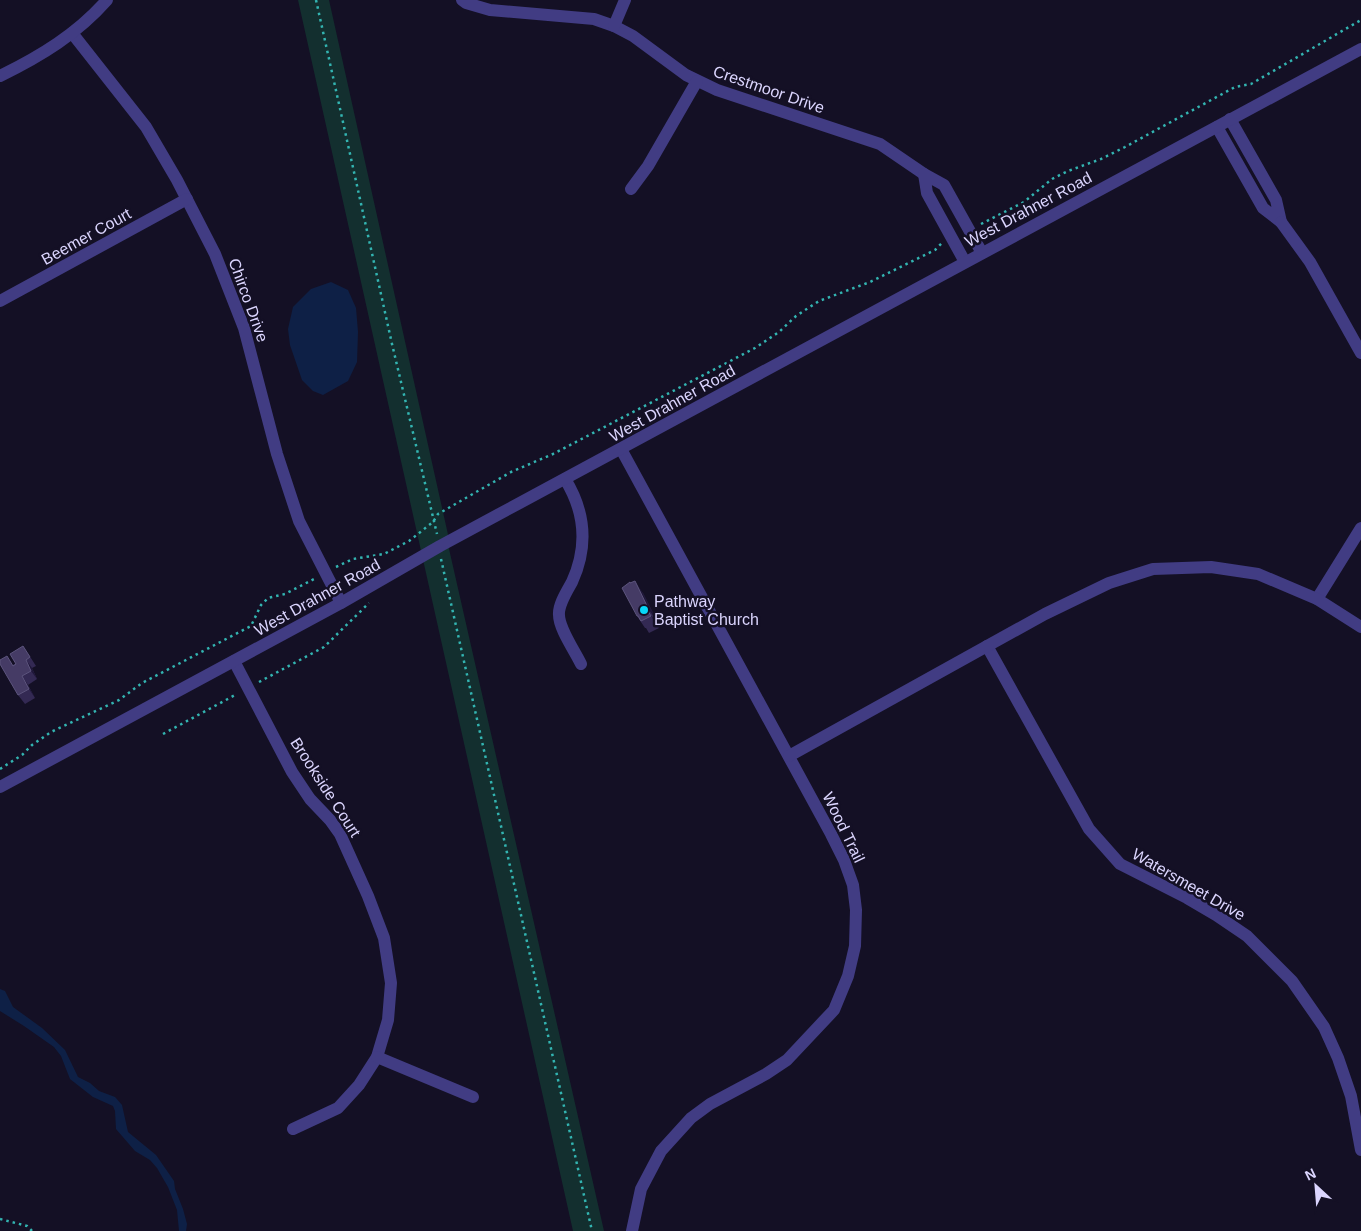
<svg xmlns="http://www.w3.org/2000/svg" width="1361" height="1231" viewBox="0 0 1361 1231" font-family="Arial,sans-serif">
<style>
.green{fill:#132f2f}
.water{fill:#0e2046}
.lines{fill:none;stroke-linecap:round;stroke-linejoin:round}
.path{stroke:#33b4b1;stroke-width:2.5;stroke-dasharray:2.5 4;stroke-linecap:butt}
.minor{stroke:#413c83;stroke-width:12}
.wall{fill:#332953}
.shaded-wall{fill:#1f1739}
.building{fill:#453b65;stroke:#5c547d}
.poi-dot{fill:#07d7f8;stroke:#141025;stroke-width:2}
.labels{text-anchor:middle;stroke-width:5;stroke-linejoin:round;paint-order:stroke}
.street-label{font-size:16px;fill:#dbd5fe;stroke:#141025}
.poi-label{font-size:16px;fill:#dbd5fe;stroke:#141025;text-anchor:start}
</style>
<rect width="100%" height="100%" fill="#141025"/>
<path class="green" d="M 298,0 L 329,0 L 449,539 L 447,540 L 604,1231 L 573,1231 Z"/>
<g class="water">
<path d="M 331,282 L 348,290 L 356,308 L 358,332 L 357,362 L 348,381 L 323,395 L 313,391 L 302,380 L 290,345 L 288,329 L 293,307 L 311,289 Z"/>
<path d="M 0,989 L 5,991 L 13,1007 L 42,1028 L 65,1050 L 78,1077 L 90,1083 L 99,1091 L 115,1097 L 122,1105 L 128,1132 L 156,1155 L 174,1181 L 175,1189 L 183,1209 L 187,1224 L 186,1231 L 179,1231 L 177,1210 L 168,1187 L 157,1168 L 150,1160 L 135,1151 L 116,1129 L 115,1111 L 113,1106 L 93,1097 L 70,1079 L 61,1056 L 54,1047 L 24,1026 L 0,1011 Z"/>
</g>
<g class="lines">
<g class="path">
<path d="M 316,0 L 392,344 L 437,534"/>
<path d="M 981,224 L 1024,202 L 1052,179 L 1068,171 L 1101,159 L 1125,147 L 1235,87 L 1251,84 L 1361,20"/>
<path d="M 441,559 L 592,1231"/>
<path d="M 336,567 L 353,559 L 384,554 L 409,541 L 433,522 L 438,514 L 511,472 L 553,454 L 755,348 L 779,332 L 796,316 L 819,301 L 870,282 L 935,250 L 942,243"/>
<path d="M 259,682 L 324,647 L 369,603"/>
<path d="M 163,734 L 237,694"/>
<path d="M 0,769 L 22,755 L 32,745 L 51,732 L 119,700 L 142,683 L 251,626 L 261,605 L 268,598 L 285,594 L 314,579"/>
<path d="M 0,1219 L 27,1226 L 32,1231"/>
</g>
<g class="minor">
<path d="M 462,0 L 466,3 L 490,10 L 594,19 L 614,26 L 633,36 L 686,75 L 717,90 L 880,144 L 924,174"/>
<path d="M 614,26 L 625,0"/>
<path d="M 72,33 L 146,127 L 177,180 L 215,254 L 244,328 L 277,454 L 299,521 L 341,603"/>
<path d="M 0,76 C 41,56 77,34 107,0"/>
<path d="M 1217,127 L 1263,208 L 1281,222 L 1276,200 L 1230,119"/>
<path d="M 631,189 L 648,166 L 697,81"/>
<path d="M 1281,222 L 1310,262 L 1361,353"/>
<path d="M 965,262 L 927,193 L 924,174 L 944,185 L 982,253"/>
<path d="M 0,301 L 187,199"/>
<path d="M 621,449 L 831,834 L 844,860 L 853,885 L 856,910 L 855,946 L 848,976 L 834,1010 L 787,1060 L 766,1074 L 710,1104 L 691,1118 L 661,1151 L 641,1189 L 632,1231"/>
<path d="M 565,479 C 586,513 588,547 572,582 C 567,591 558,605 559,615 C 559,629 575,651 581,664"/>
<path d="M 1317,599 L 1361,528"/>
<path d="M 987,646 L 1089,829 L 1120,864 L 1187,898 L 1216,915 L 1247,936 L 1292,981 L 1324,1027 L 1338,1058 L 1351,1096 L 1361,1150"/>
<path d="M 234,661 L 292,772 L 310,799 L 330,820 L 340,834 L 368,896 L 384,938 L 391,983 L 388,1020 L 377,1057 L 359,1085 L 338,1108 L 293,1129"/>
<path d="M 789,756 L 1045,614 L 1109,583 L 1153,569 L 1211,567 L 1258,574 L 1317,599 L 1361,627"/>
<path d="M 0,787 L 341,603 L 440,546 L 1361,49"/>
<path d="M 377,1057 L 473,1097"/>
</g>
</g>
<g class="wall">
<path d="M 630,583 L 643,593 L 657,621 L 656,622 L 659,628 L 649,633 L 646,628 L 645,628 L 637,616 Z"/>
<path d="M 29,655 L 36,666 L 32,668 L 37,679 L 28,685 L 35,698 L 25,704 L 18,695 L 13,665 Z"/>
</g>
<g class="shaded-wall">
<path d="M 635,581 L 643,593 L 657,621 L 649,610 Z"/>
<path d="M 648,611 L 656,622 L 659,628 L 651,616 Z"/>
<path d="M 26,660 L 32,668 L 37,679 L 31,671 Z"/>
<path d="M 22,676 L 28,685 L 35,698 L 29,689 Z"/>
</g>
<g class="building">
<path d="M 635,581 L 649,610 L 648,611 L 651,616 L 641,621 L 638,616 L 637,616 L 622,588 L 630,582 L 630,583 Z"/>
<path d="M 23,646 L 30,657 L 26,660 L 31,671 L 22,676 L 29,689 L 18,695 L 0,664 L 0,660 L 7,656 L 13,666 L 16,664 L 10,654 Z"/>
</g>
<circle class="poi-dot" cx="644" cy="610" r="5"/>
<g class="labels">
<g class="street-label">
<text transform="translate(769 89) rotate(19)" y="6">Crestmoor Drive</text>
<text transform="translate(1028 209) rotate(-28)" y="6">West Drahner Road</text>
<text transform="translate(86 236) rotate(-29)" y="6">Beemer Court</text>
<text transform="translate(249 300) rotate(70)" y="6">Chirco Drive</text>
<text transform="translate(672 403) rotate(-29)" y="6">West Drahner Road</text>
<text transform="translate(317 597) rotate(-29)" y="6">West Drahner Road</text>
<text transform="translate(326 787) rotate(57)" y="6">Brookside Court</text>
<text transform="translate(844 827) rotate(64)" y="6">Wood Trail</text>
<text transform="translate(1189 884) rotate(30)" y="6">Watersmeet Drive</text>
</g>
<g class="poi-label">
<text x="654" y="607">Pathway<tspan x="654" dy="18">Baptist Church</tspan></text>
</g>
</g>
<g transform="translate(1316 1186) rotate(334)" stroke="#141025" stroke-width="4" paint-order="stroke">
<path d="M0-4L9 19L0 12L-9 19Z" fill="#dbd5fe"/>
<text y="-8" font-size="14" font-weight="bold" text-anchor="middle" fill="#dbd5fe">N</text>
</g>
</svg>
